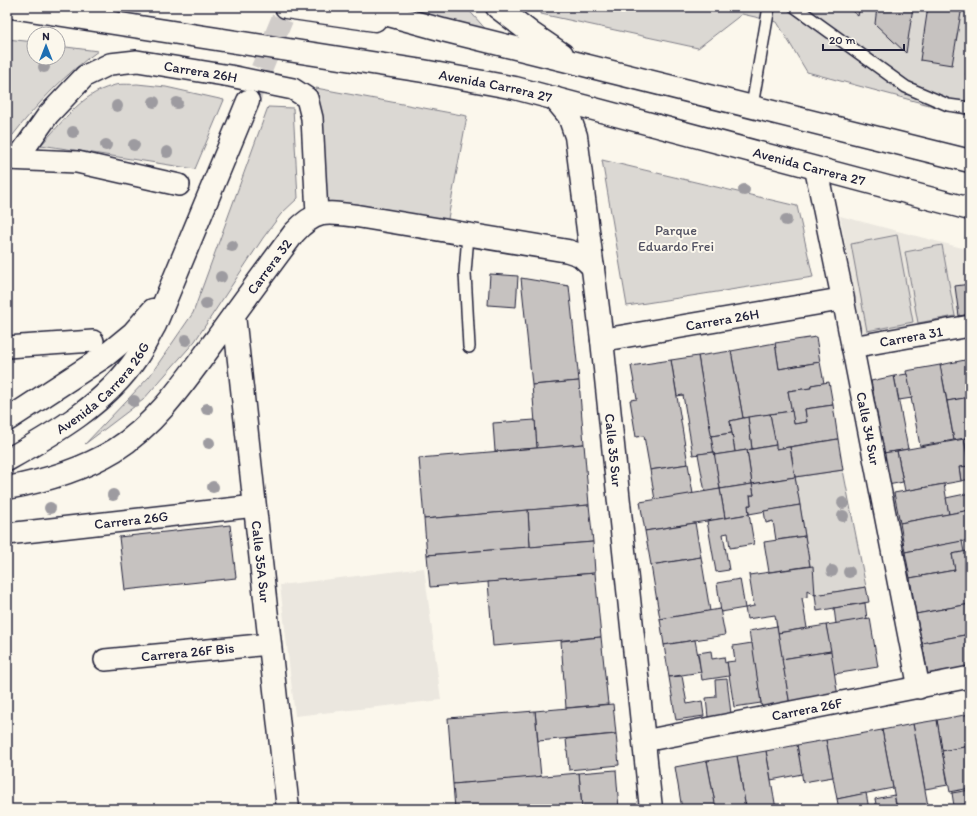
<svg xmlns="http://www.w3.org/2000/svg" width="977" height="816" viewBox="0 0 977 816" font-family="Itim,sans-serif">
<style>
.built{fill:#ebe7df}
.green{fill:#dbd8d3;stroke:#7e7d87}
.building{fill:#c6c2c0;stroke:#22223b}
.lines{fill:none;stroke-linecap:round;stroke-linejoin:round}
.secondary-tunnel{stroke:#d0ccc9;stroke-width:22;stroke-dasharray:22 11;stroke-linecap:butt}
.service-casing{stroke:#22223b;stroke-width:14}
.minor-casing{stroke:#22223b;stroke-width:24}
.tertiary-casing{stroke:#22223b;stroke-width:25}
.secondary-casing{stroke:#22223b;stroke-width:25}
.service{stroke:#fbf7ec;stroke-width:11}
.minor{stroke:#fbf7ec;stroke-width:21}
.tertiary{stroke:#fbf7ec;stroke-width:22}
.secondary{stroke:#fbf7ec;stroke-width:22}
.tree{fill:#9d9ba0}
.labels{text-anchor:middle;stroke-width:4;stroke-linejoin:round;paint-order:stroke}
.street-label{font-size:14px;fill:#22223b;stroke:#fbf7ec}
.park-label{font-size:14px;fill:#505061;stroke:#fbf7ec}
</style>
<rect width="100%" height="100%" fill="#fbf7ec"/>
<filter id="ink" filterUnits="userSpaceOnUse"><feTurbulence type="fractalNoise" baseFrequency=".025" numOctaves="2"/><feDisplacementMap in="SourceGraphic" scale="8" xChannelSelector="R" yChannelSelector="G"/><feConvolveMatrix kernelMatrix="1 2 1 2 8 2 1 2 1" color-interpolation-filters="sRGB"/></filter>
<g filter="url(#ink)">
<g class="built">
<path d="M 840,216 L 970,250 L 970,320 L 863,338 Z"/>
<path d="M 424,568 L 441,700 L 295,716 L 280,585 Z"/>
</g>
<g class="green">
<path d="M 395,7 L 466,7 L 489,33 Z"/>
<path d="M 542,7 L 970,7 L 970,116 L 807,72 L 777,22 L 742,14 L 698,48 L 541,14 Z"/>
<path d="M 7,39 L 34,42 L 34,58 L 58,58 L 58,46 L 98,51 C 65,74 38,103 13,135 L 7,134 Z"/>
<path d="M 137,84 L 166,87 L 224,100 L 195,169 L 41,145 C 62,123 81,94 112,86 C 119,83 129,85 137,84 Z"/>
<path d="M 316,88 L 467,116 L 447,224 L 323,205 Z"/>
<path d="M 268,107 L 293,108 L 298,198 L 281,214 L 263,238 L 195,341 L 143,400 L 85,444 L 149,377 L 193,313 Z"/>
<path d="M 602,160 L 797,206 L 813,277 L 627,306 Z"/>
<path d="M 897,235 L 913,322 L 867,331 L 851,244 Z"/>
<path d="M 942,245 L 955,316 L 918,323 L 905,252 Z"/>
<path d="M 843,470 L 866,587 L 815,595 L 795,477 Z"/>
</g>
<g class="building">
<path d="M 847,7 L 860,7 L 858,16 Z"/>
<path d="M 877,7 L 913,7 L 906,53 L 875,24 Z"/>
<path d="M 928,7 L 962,7 L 952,65 L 920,60 Z"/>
<path d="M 970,50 L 970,76 L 966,75 Z"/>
<path d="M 490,274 L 518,276 L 516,307 L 488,305 Z"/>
<path d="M 521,278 L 569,286 L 579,381 L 532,385 Z"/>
<path d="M 970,284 L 970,314 L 959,316 L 955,286 Z"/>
<path d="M 816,337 L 820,362 L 779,369 L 775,343 Z"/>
<path d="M 775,343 L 779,369 L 820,362 L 824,383 L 811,385 L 811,388 L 788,391 L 792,411 L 743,418 L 731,351 Z"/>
<path d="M 731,351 L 743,418 L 730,421 L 732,433 L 711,436 L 698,356 Z"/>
<path d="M 698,356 L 714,452 L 693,455 L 683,395 L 677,396 L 671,360 Z"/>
<path d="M 970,359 L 970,397 L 947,401 L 940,365 Z"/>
<path d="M 671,360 L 688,464 L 650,470 L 644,436 L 636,437 L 630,400 L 637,399 L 631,366 Z"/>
<path d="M 940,365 L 954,440 L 920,446 L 906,371 Z"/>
<path d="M 907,374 L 912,398 L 899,400 L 894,376 Z"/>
<path d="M 894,376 L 908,449 L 884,453 L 871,381 Z"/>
<path d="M 579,381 L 584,444 L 537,448 L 532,385 Z"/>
<path d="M 829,382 L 833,405 L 805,409 L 807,422 L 794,424 L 788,391 L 811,388 L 811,385 Z"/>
<path d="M 970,397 L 970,437 L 954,440 L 947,401 Z"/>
<path d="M 833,405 L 838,439 L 776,449 L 770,414 L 792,411 L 794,424 L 807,422 L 805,409 Z"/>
<path d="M 770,414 L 776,445 L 752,449 L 748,417 Z"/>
<path d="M 748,417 L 752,449 L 735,452 L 730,421 Z"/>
<path d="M 535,420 L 537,448 L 495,451 L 493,423 Z"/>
<path d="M 732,433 L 735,452 L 714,455 L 711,436 Z"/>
<path d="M 970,437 L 970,479 L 961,481 L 959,467 L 969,466 L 964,439 Z"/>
<path d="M 838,439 L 843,470 L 795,477 L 790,447 Z"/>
<path d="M 964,439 L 969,466 L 959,467 L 961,481 L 905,491 L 897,451 Z"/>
<path d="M 584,444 L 589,505 L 424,519 L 419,458 Z"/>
<path d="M 776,445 L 776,449 L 790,447 L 795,477 L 752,484 L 747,450 Z"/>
<path d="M 747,450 L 752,484 L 720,489 L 714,455 Z"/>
<path d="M 897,451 L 903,482 L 888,485 L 883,453 Z"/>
<path d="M 714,452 L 720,489 L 705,492 L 698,454 Z"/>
<path d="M 688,464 L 693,494 L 655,500 L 650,470 Z"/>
<path d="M 795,477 L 800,505 L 749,514 L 748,505 L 751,505 L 750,495 L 754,495 L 752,484 Z"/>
<path d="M 752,484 L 754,495 L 750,495 L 751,505 L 748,505 L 749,514 L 725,518 L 720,489 Z"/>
<path d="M 944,484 L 949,514 L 900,523 L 894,493 Z"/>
<path d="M 720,489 L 725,518 L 645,531 L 640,502 Z"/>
<path d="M 970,493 L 970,510 L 949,514 L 946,498 Z"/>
<path d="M 589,505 L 593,542 L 530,547 L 528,510 Z"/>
<path d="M 800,505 L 805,536 L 776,540 L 773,521 L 766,523 L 764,511 Z"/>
<path d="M 528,510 L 530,547 L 427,555 L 424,519 Z"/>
<path d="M 970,510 L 970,540 L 905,552 L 900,523 Z"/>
<path d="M 749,514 L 754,544 L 730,548 L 728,533 L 723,534 L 729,570 L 716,572 L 707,521 Z"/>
<path d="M 695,523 L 701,557 L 651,565 L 645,531 Z"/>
<path d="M 230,525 L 236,578 L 125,590 L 119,537 Z"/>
<path d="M 805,536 L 810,566 L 769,572 L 764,542 Z"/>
<path d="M 962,541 L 964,552 L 952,554 L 955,570 L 910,578 L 905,552 Z"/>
<path d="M 593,542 L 595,573 L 430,587 L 427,555 Z"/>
<path d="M 967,551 L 970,568 L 970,604 L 916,614 L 910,578 L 955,570 L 952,554 Z"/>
<path d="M 701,557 L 710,611 L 660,619 L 651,565 Z"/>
<path d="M 813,566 L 815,595 L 807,590 L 807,597 L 802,598 L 807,628 L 778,633 L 775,615 L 747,619 L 745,608 L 754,606 L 749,575 Z"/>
<path d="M 595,573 L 601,637 L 493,646 L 488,582 Z"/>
<path d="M 740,579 L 745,608 L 721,612 L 717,583 Z"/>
<path d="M 866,587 L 869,602 L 817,611 L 815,595 Z"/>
<path d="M 865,603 L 867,619 L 836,624 L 834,608 Z"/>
<path d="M 970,604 L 970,634 L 922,643 L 916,614 Z"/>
<path d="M 720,609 L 725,635 L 664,645 L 660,619 Z"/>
<path d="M 870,618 L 878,667 L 834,674 L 826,625 Z"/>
<path d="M 826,625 L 831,651 L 782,659 L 778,633 Z"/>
<path d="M 777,626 L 790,705 L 762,709 L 749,631 Z"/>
<path d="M 970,634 L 970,666 L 928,674 L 922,643 Z"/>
<path d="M 601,637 L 608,704 L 566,708 L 561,641 Z"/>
<path d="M 695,640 L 701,672 L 669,677 L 664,645 Z"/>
<path d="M 752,643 L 761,703 L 734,707 L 727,662 L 735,661 L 733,646 Z"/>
<path d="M 711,651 L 712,659 L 724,657 L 725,663 L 727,662 L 729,676 L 702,680 L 698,653 Z"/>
<path d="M 831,651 L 838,697 L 790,705 L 782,659 Z"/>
<path d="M 682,676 L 687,704 L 702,701 L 704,716 L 676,720 L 669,677 Z"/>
<path d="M 727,679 L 731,714 L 708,717 L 706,698 L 716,697 L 715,680 Z"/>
<path d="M 613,704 L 616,734 L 538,741 L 535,711 Z"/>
<path d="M 535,711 L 541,777 L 453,784 L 448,718 Z"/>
<path d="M 970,714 L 970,746 L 942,751 L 937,720 Z"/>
<path d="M 937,720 L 948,785 L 925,789 L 913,724 Z"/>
<path d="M 913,724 L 928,806 L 897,809 L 882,730 Z"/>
<path d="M 882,730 L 893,788 L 837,799 L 826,740 Z"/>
<path d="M 616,734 L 619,765 L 569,770 L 566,739 Z"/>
<path d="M 826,740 L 833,777 L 803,782 L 797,745 Z"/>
<path d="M 797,745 L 802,774 L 771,780 L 766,751 Z"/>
<path d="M 970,746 L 970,788 L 950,792 L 942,751 Z"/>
<path d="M 766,751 L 776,809 L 746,809 L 737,756 Z"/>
<path d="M 737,756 L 746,809 L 716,809 L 707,761 Z"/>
<path d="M 707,761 L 716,809 L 682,809 L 675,767 Z"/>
<path d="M 616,770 L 619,809 L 582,809 L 579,773 Z"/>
<path d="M 579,773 L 582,809 L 455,809 L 453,784 Z"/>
<path d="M 970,790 L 970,804 L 954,806 L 952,793 Z"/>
<path d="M 866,793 L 869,809 L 839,809 L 837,799 Z"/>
<path d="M 894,795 L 897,809 L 877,809 L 875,799 Z"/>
</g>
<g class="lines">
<path class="secondary-tunnel" d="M 249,100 L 287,7"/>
<g class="service-casing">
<g id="service">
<path d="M 795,7 L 906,87 L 948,105 L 970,108"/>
<path d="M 752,106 L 769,7"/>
<path d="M 468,235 L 465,273 L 469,347"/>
</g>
</g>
<g class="minor-casing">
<g id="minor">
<path d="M 7,159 L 77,162 L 179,185"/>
<path id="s1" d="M 17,159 L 48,115 L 85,76 L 110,64 L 137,61 L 230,76 L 293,89 L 307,98 L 312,118 L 317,214"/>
<path id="s2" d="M 843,299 L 919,688"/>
<path d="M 7,347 L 93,341"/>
<path id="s3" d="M 852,347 L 970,326"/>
<path id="s4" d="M 7,534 L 255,506"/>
<path id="s5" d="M 105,660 L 270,644"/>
<path id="s6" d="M 644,741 L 970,677"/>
</g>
</g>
<g class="tertiary-casing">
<g id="tertiary">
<path id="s7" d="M 554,98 L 569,116 L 576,136 L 602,340 L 651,809"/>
<path id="s8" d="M 234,315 L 288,809"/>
<path id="s9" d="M 602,340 L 843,299 L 816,169"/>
<path id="s10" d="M 7,488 C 45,481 82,470 115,450 C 158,423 187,378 217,338 C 242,303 268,268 294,233 C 316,209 327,212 357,216 L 568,251 L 580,255 L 593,267"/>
</g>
</g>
<g class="secondary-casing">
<g id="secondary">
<path id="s11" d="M 11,7 L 423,71 L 515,88 L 970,209"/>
<path d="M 286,7 L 375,20"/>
<path d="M 359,7 L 443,30 L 970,161"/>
<path d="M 497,7 L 531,33 L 562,54"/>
<path d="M 7,420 L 105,356 L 133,333 L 153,310"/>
<path id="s12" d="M 7,460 C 55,433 106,404 137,357 C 144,347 149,335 155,325 L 248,101"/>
</g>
</g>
<use href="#service" class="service"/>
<use href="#minor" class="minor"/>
<use href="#tertiary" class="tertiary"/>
<use href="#secondary" class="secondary"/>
</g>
<g class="tree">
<circle cx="44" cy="67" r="6"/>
<circle cx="154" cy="102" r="6"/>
<circle cx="177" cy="103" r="6"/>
<circle cx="117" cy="106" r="6"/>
<circle cx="73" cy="132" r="6"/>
<circle cx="106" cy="145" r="6"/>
<circle cx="134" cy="145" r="6"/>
<circle cx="167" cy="152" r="6"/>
<circle cx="744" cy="190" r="6"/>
<circle cx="786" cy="220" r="6"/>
<circle cx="232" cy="246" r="6"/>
<circle cx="221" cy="277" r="6"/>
<circle cx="206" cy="304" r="6"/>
<circle cx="186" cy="340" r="6"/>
<circle cx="134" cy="401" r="6"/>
<circle cx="207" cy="409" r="6"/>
<circle cx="209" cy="443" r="6"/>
<circle cx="213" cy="487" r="6"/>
<circle cx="113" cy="495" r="6"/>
<circle cx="843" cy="503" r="6"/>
<circle cx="50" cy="508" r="6"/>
<circle cx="843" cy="516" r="6"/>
<circle cx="832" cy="571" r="6"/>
<circle cx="849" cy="572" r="6"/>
</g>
</g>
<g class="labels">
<g class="street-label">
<text dy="5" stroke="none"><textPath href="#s1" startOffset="227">Carrera 26H</textPath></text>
<text dy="5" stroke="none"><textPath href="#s11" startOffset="491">Avenida Carrera 27</textPath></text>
<text dy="5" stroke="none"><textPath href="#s11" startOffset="815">Avenida Carrera 27</textPath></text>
<text dy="5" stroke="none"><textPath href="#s10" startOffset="356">Carrera 32</textPath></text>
<text dy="5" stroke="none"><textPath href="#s9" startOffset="122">Carrera 26H</textPath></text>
<text dy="5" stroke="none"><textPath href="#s3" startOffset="60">Carrera 31</textPath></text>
<text dy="5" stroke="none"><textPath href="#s12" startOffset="121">Avenida Carrera 26G</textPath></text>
<text dy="5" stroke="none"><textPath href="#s2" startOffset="132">Calle 34 Sur</textPath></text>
<text dy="5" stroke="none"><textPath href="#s7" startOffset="361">Calle 35 Sur</textPath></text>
<text dy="5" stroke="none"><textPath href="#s4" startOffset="125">Carrera 26G</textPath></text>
<text dy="5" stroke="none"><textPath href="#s8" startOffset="248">Calle 35A Sur</textPath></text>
<text dy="5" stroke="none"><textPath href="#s5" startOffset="83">Carrera 26F Bis</textPath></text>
<text dy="5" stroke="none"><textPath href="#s6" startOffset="166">Carrera 26F</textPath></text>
</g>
<g class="park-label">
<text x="676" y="235">Parque<tspan x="676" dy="16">Eduardo Frei</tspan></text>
</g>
</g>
<rect width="977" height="816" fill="none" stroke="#fbf7ec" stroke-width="24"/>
<rect x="12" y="12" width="953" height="792" fill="none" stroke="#22223b" stroke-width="1.5" filter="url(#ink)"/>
<g transform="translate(46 46)"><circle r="19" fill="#fbf7ec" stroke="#a4a2a5"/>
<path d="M0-3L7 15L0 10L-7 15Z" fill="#1f6fb2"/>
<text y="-6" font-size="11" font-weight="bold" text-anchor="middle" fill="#22223b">N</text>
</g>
<path d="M823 44v6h81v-6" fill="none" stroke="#22223b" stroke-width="2"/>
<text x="829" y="44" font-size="12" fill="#22223b" stroke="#fbf7ec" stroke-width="3" paint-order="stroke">20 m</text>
</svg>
